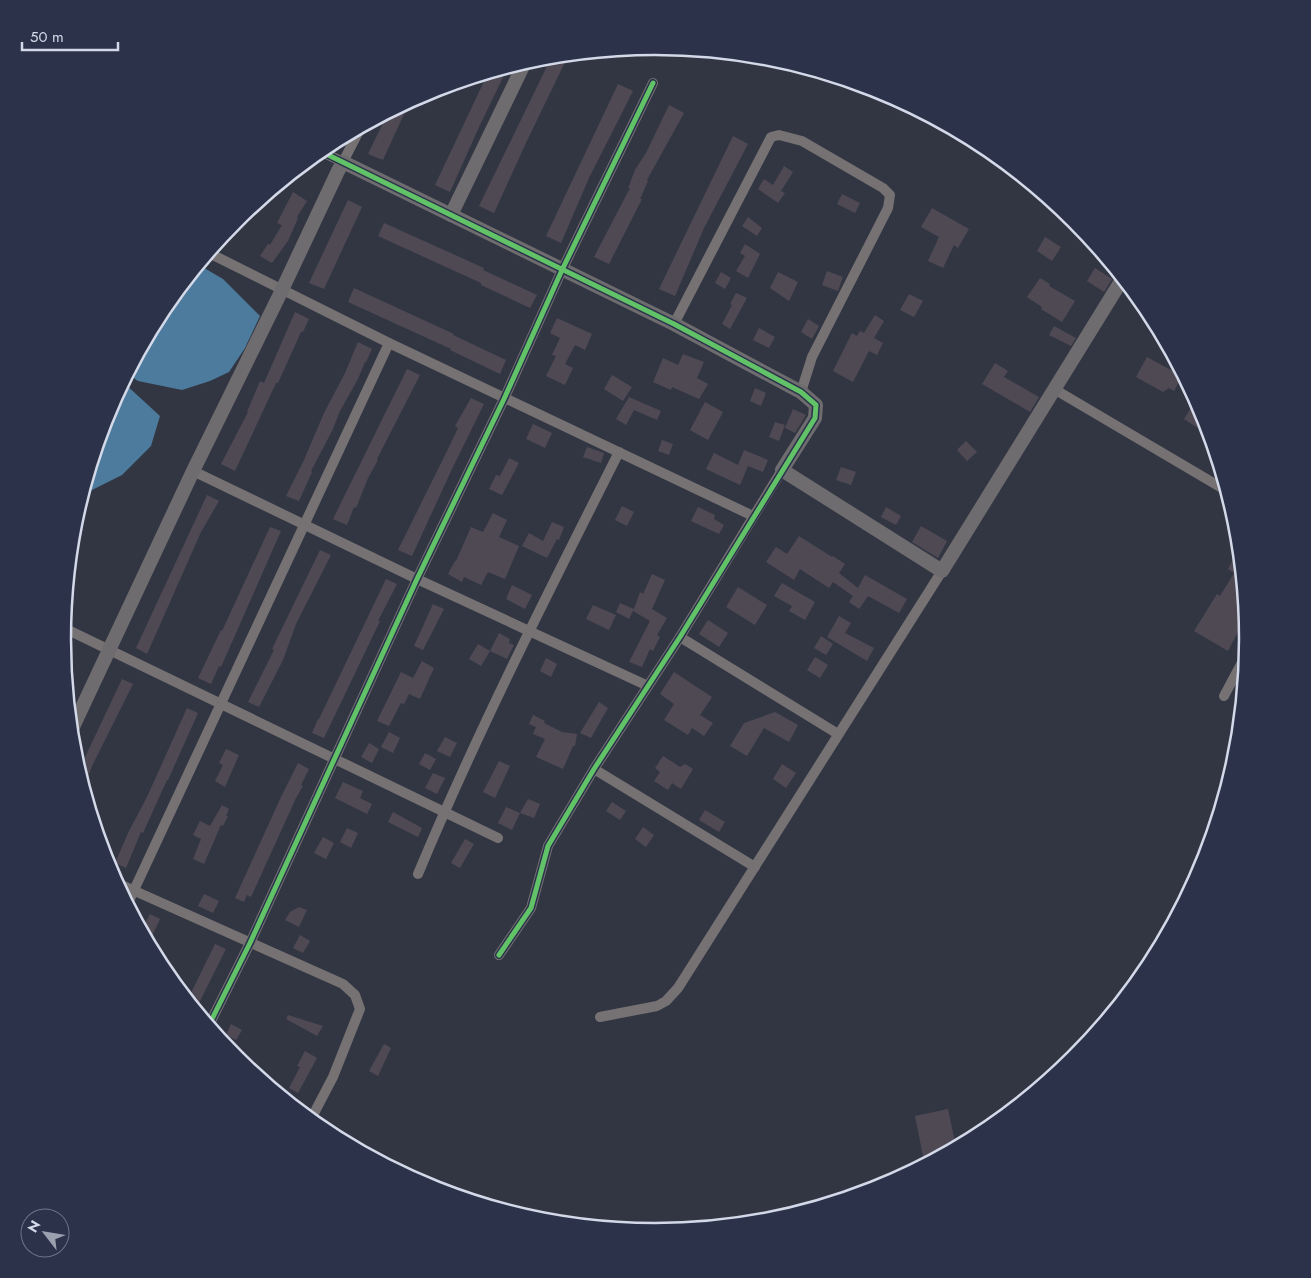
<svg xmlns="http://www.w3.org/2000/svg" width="1311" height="1278" viewBox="0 0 1311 1278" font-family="Jost,sans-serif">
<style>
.water{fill:#4d7b9d}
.building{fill:#4f4954}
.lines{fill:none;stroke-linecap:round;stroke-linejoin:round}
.street{stroke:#767273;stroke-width:10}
.secondary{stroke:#6e6c6f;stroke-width:14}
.cycleway-casing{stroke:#2b324a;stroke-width:8}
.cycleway{stroke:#61c268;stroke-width:5}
.rim{fill:none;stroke:#d3d9e8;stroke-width:2.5}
</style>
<rect width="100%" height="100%" fill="#323643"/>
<g class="water">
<path d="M 199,265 L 223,279 L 260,316 L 245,348 L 229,372 L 210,381 L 182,390 L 138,381 L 128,374 L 163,309 Z"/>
<path d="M 124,383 L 160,416 L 151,446 L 122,475 L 92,490 L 85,486 L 108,412 Z"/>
</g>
<g class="building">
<path d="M 552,56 L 556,56 L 566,60 L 525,145 L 494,213 L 479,206 Z"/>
<path d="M 508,67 L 479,127 L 450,192 L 435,185 L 488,73 Z"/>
<path d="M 618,84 L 633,91 L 589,178 L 561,243 L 546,236 Z"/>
<path d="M 410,101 L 383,160 L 368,154 L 385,119 L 381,117 Z"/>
<path d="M 669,105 L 684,113 L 647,180 L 648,181 L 640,199 L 642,199 L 609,264 L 594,257 L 630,188 L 628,188 L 635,170 L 646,153 Z"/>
<path d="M 733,136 L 748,144 L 704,228 L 675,296 L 659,289 Z"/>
<path d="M 784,166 L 793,172 L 781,191 L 785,193 L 778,203 L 758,189 L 764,179 L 773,185 Z"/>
<path d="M 293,192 L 307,201 L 297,217 L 298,218 L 288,241 L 272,263 L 260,256 L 268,244 L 270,245 L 282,225 L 277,223 Z"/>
<path d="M 842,194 L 860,203 L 855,213 L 837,204 Z"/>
<path d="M 348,200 L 362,207 L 324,289 L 309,283 Z"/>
<path d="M 932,208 L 969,229 L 958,248 L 954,245 L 943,268 L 928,261 L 939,237 L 921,227 Z"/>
<path d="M 748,217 L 762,228 L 757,236 L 742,226 Z"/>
<path d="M 384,223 L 484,268 L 483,270 L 537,295 L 530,308 L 481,285 L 481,283 L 378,236 Z"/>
<path d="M 1045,237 L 1061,247 L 1052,261 L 1037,251 Z"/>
<path d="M 745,244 L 760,254 L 748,278 L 736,271 L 745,256 L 740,253 Z"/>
<path d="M 1095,268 L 1112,279 L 1104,292 L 1087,281 Z"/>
<path d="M 827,271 L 843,277 L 838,291 L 822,285 Z"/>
<path d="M 721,272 L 731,278 L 725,289 L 715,283 Z"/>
<path d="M 778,272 L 798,282 L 789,301 L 770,288 Z"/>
<path d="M 1040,278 L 1050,284 L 1049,286 L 1075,301 L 1062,322 L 1041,309 L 1042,307 L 1027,297 Z"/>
<path d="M 354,288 L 454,334 L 453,335 L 506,360 L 500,374 L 450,350 L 451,349 L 348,302 Z"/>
<path d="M 736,293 L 747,298 L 730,329 L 722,324 L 732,305 L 730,304 Z"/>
<path d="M 909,294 L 923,301 L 914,317 L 900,310 Z"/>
<path d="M 295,312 L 309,319 L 303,332 L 301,332 L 278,383 L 276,383 L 235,471 L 221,464 L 248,412 L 247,412 L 260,381 L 264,383 Z"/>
<path d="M 875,315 L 884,321 L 874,338 L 883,343 L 877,355 L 869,351 L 853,382 L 833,371 L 852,333 L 857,336 L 860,331 L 864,333 Z"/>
<path d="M 557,318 L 592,334 L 585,350 L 575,345 L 565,364 L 573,368 L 565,385 L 546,376 L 556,356 L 552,355 L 560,338 L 550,333 Z"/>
<path d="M 808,319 L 819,326 L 812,339 L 801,332 Z"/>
<path d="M 1054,326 L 1076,338 L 1071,346 L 1049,335 Z"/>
<path d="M 759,328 L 775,337 L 769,348 L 753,340 Z"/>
<path d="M 358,342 L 372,349 L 366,362 L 365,362 L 358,379 L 340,411 L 332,431 L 311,471 L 312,472 L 299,501 L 286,496 L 304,460 L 324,413 L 345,373 Z"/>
<path d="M 683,354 L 704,362 L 697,378 L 708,384 L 699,399 L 672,387 L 671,390 L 653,382 L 663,358 L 678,365 Z"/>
<path d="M 1147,357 L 1182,376 L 1174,391 L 1169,388 L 1163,392 L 1136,377 Z"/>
<path d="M 995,363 L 1008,371 L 1004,377 L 1039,397 L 1030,412 L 982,384 Z"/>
<path d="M 407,369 L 420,375 L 377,459 L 378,460 L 368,478 L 356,508 L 354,507 L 347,525 L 333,519 Z"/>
<path d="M 612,375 L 632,387 L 623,401 L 604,389 Z"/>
<path d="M 755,388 L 766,393 L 761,406 L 750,401 Z"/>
<path d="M 629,397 L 661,411 L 657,420 L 634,410 L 626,425 L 616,419 Z"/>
<path d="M 471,398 L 484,404 L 452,469 L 412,556 L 398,550 L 449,447 L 458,428 L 455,426 Z"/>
<path d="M 1196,400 L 1203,412 L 1210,436 L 1184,419 Z"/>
<path d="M 705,402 L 723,412 L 708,440 L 690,430 Z"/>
<path d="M 793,409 L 806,415 L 795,433 L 785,428 Z"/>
<path d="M 775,422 L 785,425 L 779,441 L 769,437 Z"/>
<path d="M 533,424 L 552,433 L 545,448 L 526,439 Z"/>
<path d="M 662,440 L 673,444 L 669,455 L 658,451 Z"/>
<path d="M 966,441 L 977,452 L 967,461 L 957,450 Z"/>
<path d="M 587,447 L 604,453 L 601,463 L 583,457 Z"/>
<path d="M 744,450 L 768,460 L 763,472 L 748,466 L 740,485 L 706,469 L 714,453 L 738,465 Z"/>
<path d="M 509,458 L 519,463 L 502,495 L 489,489 L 496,475 L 500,476 Z"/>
<path d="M 841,467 L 856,472 L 851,485 L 836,480 Z"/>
<path d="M 207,495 L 219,501 L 201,532 L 147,654 L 136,648 Z"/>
<path d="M 622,506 L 634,512 L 627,526 L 615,520 Z"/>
<path d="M 698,507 L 715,515 L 714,519 L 724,525 L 719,534 L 691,521 Z"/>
<path d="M 886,507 L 901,516 L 896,525 L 881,517 Z"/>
<path d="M 493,513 L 507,520 L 499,537 L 519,546 L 505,579 L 488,572 L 481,585 L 464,577 L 462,582 L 448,574 L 455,561 L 456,561 L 471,527 L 483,532 Z"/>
<path d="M 552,522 L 564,527 L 559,540 L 557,539 L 547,558 L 522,546 L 529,533 L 543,541 Z"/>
<path d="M 921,526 L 947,541 L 938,558 L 912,542 Z"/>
<path d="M 270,527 L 281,531 L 221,667 L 219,666 L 211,684 L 198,678 L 221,630 L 222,631 Z"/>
<path d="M 799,536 L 832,557 L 833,556 L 845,564 L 839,573 L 858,588 L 865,575 L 907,599 L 899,613 L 868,596 L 859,609 L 849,602 L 853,596 L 833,582 L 829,588 L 800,569 L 794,580 L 766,562 L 776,547 L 787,554 Z"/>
<path d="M 1239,549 L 1247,623 L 1242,632 L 1239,630 L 1228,651 L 1194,631 L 1217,594 L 1220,596 L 1234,573 L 1228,569 Z"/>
<path d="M 320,550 L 331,555 L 296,624 L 283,660 L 259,707 L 248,702 L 274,650 L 272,649 Z"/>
<path d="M 652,574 L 665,580 L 652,609 L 667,618 L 657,635 L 660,637 L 653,651 L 650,649 L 642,667 L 629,662 L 650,621 L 633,611 L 629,619 L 616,612 L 620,603 L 634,609 L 640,592 L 643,594 Z"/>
<path d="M 386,579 L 397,584 L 378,621 L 380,621 L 324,738 L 312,733 L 318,719 L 319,719 Z"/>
<path d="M 782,583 L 815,602 L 805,620 L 789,611 L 792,606 L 774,596 Z"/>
<path d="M 512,585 L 532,595 L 525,609 L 506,599 Z"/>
<path d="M 738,587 L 767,605 L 755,625 L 726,607 Z"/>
<path d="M 433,604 L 444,609 L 423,650 L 414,646 Z"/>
<path d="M 593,605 L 616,615 L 609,630 L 586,619 Z"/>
<path d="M 839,616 L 851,623 L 845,633 L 874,648 L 867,661 L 827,637 Z"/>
<path d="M 708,620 L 728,633 L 719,647 L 699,634 Z"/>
<path d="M 499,633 L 510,639 L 509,643 L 514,645 L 507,659 L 490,651 Z"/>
<path d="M 821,636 L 833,644 L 826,655 L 814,648 Z"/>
<path d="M 478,644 L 490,651 L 481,666 L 469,659 Z"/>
<path d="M 815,657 L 828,665 L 820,678 L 807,670 Z"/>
<path d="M 546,658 L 557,664 L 551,677 L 540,671 Z"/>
<path d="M 422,661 L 434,668 L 420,699 L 409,694 L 404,704 L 401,703 L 389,726 L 377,721 L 401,672 L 413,678 Z"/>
<path d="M 674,672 L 712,697 L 700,715 L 713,723 L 704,736 L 692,728 L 688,735 L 664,720 L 674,704 L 660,694 Z"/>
<path d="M 122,679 L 133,684 L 92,766 L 84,788 L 79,770 Z"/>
<path d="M 599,702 L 608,708 L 591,738 L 580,733 Z"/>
<path d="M 187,708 L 198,713 L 168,780 L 167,780 L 143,833 L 141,832 L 126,868 L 115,863 L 129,831 L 147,797 Z"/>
<path d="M 775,712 L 798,725 L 789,742 L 764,728 L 747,756 L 730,746 L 744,723 Z"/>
<path d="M 533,715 L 545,721 L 544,723 L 562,732 L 577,734 L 575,746 L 573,746 L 563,769 L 536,757 L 545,739 L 533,734 L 536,727 L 529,724 Z"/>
<path d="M 389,732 L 400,738 L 393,753 L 381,747 Z"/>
<path d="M 445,737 L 457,743 L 450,757 L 437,751 Z"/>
<path d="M 369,743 L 379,749 L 372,763 L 361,757 Z"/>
<path d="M 226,749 L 239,755 L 225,787 L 215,781 L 223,765 L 219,763 Z"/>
<path d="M 425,753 L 436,759 L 430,770 L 419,764 Z"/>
<path d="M 663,756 L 680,767 L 685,764 L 693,769 L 681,789 L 672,783 L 668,790 L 654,781 L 660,772 L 655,768 Z"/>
<path d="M 499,761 L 510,766 L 495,798 L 483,792 Z"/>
<path d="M 298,763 L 309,769 L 301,785 L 303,786 L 296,798 L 251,897 L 247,895 L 244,902 L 235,898 L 281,797 Z"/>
<path d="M 782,764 L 796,773 L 786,788 L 773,779 Z"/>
<path d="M 433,773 L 445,778 L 437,794 L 425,788 Z"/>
<path d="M 343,782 L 363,791 L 360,798 L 372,804 L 367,814 L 335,798 Z"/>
<path d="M 528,799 L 540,804 L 534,818 L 520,813 Z"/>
<path d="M 612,802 L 626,811 L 620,820 L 606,811 Z"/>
<path d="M 222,805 L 229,809 L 226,816 L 228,816 L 223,826 L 221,825 L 204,864 L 193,859 L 201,839 L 193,835 L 200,821 L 210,826 Z"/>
<path d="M 506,807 L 520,813 L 512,830 L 498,823 Z"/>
<path d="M 705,810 L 725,822 L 719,832 L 699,820 Z"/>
<path d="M 393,812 L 422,828 L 418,837 L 388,822 Z"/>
<path d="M 643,827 L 654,835 L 646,847 L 635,839 Z"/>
<path d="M 347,828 L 358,833 L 351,848 L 340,842 Z"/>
<path d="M 323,837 L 334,843 L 326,859 L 314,853 Z"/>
<path d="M 465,839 L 474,844 L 460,868 L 451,863 Z"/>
<path d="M 204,894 L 219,901 L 213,913 L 198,906 Z"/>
<path d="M 299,907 L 307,910 L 299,927 L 285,920 L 290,912 Z"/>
<path d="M 150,914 L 160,919 L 149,943 L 142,929 Z"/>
<path d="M 300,935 L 310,941 L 303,953 L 293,948 Z"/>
<path d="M 215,944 L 226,949 L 196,1009 L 188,999 Z"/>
<path d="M 288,1015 L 323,1026 L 317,1036 L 286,1019 Z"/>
<path d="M 231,1024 L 242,1030 L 236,1040 L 226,1035 Z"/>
<path d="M 384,1044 L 391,1048 L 378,1076 L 369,1071 Z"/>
<path d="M 305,1051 L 317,1058 L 298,1093 L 289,1088 L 300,1067 L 297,1066 Z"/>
<path d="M 948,1109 L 956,1147 L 933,1159 L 924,1161 L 915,1116 Z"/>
</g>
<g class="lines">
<g class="street">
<path d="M 320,151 L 343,162 L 361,127"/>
<path d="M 209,253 L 389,343 L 753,516"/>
<path d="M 674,324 L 771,137 L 779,135 L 802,141 L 883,188 L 890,195 L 888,208 L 812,357 L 801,392"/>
<path d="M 1054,389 L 1227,491"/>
<path d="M 193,471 L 417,579 L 648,686"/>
<path d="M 64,628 L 498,838"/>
<path d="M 680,637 L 838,734"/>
<path d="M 1224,696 L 1247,653"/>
<path d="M 594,769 L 755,867"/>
<path d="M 418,874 C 478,730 549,591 619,452"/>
<path d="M 117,883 L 343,984 L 355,995 L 360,1009 L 333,1077 L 311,1119"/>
<path d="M 128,903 L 389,343"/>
<path d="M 499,955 L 531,908 L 548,846 L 594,769 L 680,637 L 782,470"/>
<path d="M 600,1017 L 657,1006 L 666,1001 L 678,988 L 942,571"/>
<path d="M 209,1025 L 250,943 L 417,579 L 504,399 L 562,270 L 653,83"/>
</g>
<g class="secondary">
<path d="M 451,215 L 525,62"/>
<path d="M 72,729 L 193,471 L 282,290 L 338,171 L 343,162 L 674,324 L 801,392 L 816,405 L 815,418 L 782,470 L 942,571 L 1123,278"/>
</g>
<g class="cycleway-casing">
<g id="cycleway">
<path d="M 320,151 L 674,324 L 801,392 L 816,405 L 815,418 L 680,637 L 594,769 L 548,846 L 531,908 L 499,955"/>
<path d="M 209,1025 L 250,943 L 417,579 L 504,399 L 562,270 L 653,83"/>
</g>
</g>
<use href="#cycleway" class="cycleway"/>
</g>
<path d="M0 0H1311V1278H0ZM71 639a584 584 0 1 1 1168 0a584 584 0 1 1-1168 0Z" fill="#2b324a" fill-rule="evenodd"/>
<path class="rim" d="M71 639a584 584 0 1 1 1168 0a584 584 0 1 1-1168 0Z"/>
<g transform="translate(45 1233) rotate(301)"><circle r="24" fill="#2b324a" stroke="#6e7589"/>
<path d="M0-4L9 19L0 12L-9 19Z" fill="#9ba0ae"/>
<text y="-8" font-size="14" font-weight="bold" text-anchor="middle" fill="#d3d9e8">N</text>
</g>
<path d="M22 42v8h96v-8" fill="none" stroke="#d3d9e8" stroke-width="2.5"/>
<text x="30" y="42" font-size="15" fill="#d3d9e8" stroke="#2b324a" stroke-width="4" paint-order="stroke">50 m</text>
</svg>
